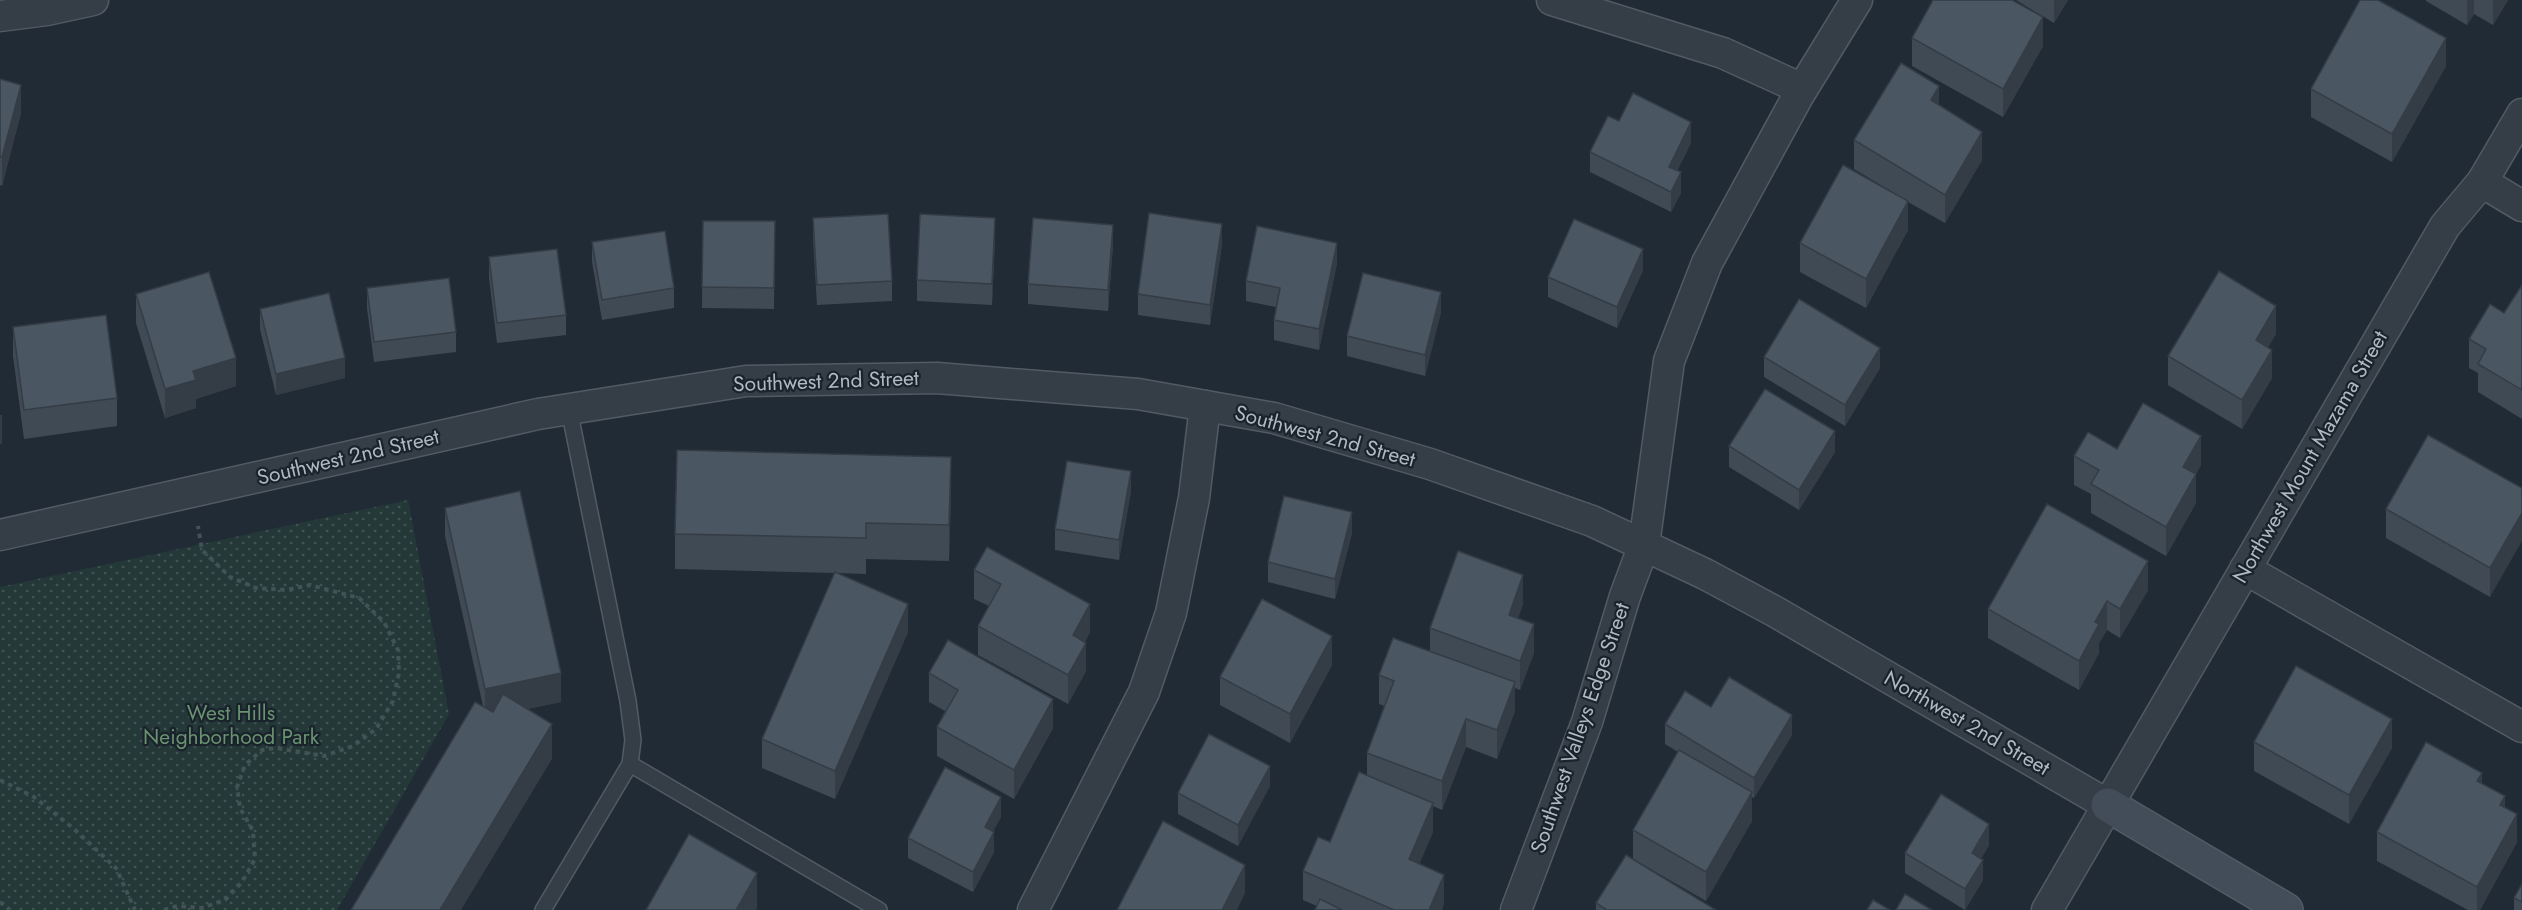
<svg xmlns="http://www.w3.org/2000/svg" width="2522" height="910" viewBox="0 0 2522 910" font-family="Jost,sans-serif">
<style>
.green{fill:url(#green-dots)}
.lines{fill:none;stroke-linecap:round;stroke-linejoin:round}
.lane-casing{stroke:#525b64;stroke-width:18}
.street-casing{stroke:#525b64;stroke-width:33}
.secondary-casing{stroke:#525b64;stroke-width:36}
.path{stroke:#415354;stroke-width:4;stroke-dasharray:4.5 4.5;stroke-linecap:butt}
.lane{stroke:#353d47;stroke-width:15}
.street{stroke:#353d47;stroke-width:30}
.secondary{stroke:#434d59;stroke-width:33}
.wall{fill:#404a54}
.shaded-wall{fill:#343c45}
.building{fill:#4a5662;stroke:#343c45;stroke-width:1.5}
.labels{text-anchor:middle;stroke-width:4.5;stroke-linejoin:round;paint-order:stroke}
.street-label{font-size:21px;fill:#afb8c3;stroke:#1a222b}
.park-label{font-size:21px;fill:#689270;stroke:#1a222b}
</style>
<defs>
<pattern id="green-dots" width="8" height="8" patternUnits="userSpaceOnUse" patternTransform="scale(1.5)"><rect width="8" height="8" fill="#243838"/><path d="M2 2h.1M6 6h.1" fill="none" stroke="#415353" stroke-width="1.8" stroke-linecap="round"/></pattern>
</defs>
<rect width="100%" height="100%" fill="#212b36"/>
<path class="green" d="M 408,500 L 449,714 L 337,910 L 0,910 L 0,587 Z"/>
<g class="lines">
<g class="lane-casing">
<g id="lane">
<path d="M 630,764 L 879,910"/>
<path d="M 543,910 L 630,764 L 633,740 L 628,701 L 569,409"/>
</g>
</g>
<g class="street-casing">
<g id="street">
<path d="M 1552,0 L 1723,53 L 1802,89"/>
<path d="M 0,16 L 47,10 L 93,0"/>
<path d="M 2482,182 L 2522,206"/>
<path d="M 0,535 L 538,414 L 746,381 L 937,378 L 1138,394 L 1274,418 L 1430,464 L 1592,521 L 1705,574 L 1774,611 L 2108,805"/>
<path d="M 2245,569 L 2522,727"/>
<path d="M 1033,910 L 1144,692 L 1171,613 L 1194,498 L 1205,406"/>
<path d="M 1516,910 L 1587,722 L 1625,596 L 1644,545 L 1669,361 L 1707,263 L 1798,96 L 1857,0"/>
<path d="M 2047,910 L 2445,226 L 2482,182 L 2522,114"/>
</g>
</g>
<g class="secondary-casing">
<path id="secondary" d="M 2108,805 L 2286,910"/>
</g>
<g class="path">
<path d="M 0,780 L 34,797 L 73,828 L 116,868 L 135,910"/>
<path d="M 0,902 L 10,910"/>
<path d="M 164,910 L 177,906 L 202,908 L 225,900 L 242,882 L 255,859 L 253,831 L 240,808 L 237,787 L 245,765 L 262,750 L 276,748 L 324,756 L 353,746 L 376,729 L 393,701 L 399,673 L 398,650 L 384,622 L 359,598 L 310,585 L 286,590 L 256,588 L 230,577 L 202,550 L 198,526"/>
</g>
<use href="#lane" class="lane"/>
<use href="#street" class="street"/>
<use href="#secondary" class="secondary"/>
</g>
<g class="wall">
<path d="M 2016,0 L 2068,0 L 2054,23 Z"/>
<path d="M 2426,0 L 2508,0 L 2493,25 L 2474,14 L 2467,25 L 2426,1 Z"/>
<path d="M 1912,38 L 2043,46 L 2003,117 L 1912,66 Z"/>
<path d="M 2446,66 L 2392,162 L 2311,117 L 2311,89 Z"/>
<path d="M 0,79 L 21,113 L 2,186 L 0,185 Z"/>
<path d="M 1939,106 L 1982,160 L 1945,223 L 1908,202 L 1908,230 L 1866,308 L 1800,272 L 1800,243 L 1899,196 L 1854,169 L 1854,140 Z"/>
<path d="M 1619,121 L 1691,143 L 1677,171 L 1681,193 L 1671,212 L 1590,172 L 1590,152 Z"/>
<path d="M 813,218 L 892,281 L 892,301 L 817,305 L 813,238 Z"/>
<path d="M 703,221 L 775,221 L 774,309 L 702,308 Z"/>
<path d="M 995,239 L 992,305 L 917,301 L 917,280 Z"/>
<path d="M 592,242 L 674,288 L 674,308 L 602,320 L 592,262 Z"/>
<path d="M 1222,244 L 1210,325 L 1138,315 L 1138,294 Z"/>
<path d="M 1113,245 L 1108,311 L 1028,304 L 1028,284 Z"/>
<path d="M 489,257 L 566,315 L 566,335 L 497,343 L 489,278 Z"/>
<path d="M 1337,263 L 1319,350 L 1274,340 L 1274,320 L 1276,307 L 1246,301 L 1246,281 Z"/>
<path d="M 1643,270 L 1617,328 L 1548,297 L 1548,277 Z"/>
<path d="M 2522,285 L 2522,419 L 2478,392 L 2478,373 L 2469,368 L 2469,339 L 2504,313 Z"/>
<path d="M 367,288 L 456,332 L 456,352 L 374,362 L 367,308 Z"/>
<path d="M 136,294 L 236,386 L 196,399 L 196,408 L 165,418 L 136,323 Z"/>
<path d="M 260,309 L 345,378 L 276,395 L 260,329 Z"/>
<path d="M 1441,312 L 1425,376 L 1347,356 L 1347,336 Z"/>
<path d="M 13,327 L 117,398 L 117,426 L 24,439 L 13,356 Z"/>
<path d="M 2276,334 L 2268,347 L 2272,378 L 2242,429 L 2168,385 L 2168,356 Z"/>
<path d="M 1764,357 L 1880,368 L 1845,426 L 1764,377 Z"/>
<path d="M 1729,446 L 1835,452 L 1799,510 L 1729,467 Z"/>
<path d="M 2117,449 L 2201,465 L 2196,474 L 2196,503 L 2166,556 L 2091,513 L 2091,494 L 2074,485 L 2074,456 Z"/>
<path d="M 2522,488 L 2490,597 L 2386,538 L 2386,509 Z"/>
<path d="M 1131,491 L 1119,560 L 1055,550 L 1055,529 Z"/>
<path d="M 951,492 L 949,561 L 866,559 L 866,574 L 838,573 L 908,632 L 835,799 L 762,768 L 762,739 L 835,573 L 675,569 L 675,534 Z"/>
<path d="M 445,508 L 561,702 L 527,709 L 552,759 L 483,706 L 445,536 Z"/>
<path d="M 1352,533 L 1335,599 L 1268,582 L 1268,562 Z"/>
<path d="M 974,570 L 1090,632 L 1085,642 L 1086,671 L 1068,704 L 978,655 L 978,626 L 989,606 L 974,599 Z"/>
<path d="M 2148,590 L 2120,638 L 2107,630 L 2099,643 L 2099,653 L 2079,690 L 1988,638 L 1988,609 Z"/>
<path d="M 1523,604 L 1518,618 L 1534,653 L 1520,690 L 1515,688 L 1515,711 L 1497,759 L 1466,747 L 1442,810 L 1433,806 L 1433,832 L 1419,864 L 1444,903 L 1442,910 L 1315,910 L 1317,906 L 1303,900 L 1303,871 L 1330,842 L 1367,775 L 1367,753 L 1384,706 L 1379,704 L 1379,675 L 1430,651 L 1430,628 Z"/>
<path d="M 1332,665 L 1290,743 L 1220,705 L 1220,677 Z"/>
<path d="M 929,673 L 1053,728 L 1014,799 L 937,756 L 937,727 L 945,711 L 929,702 Z"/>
<path d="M 1711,707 L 1792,735 L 1754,798 L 1752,797 L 1752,821 L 1706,901 L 1633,859 L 1633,830 L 1678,752 L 1665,744 L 1665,724 Z"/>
<path d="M 2254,742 L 2392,748 L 2349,824 L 2254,771 Z"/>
<path d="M 2482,784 L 2505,807 L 2517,842 L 2480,910 L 2468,910 L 2377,861 L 2377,832 Z"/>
<path d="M 1270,786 L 1238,846 L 1178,814 L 1178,793 Z"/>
<path d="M 1001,817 L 993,831 L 994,852 L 973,892 L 908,858 L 908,838 Z"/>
<path d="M 1989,845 L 1981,859 L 1983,880 L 1965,910 L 1905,873 L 1905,853 Z"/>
<path d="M 2522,884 L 2522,910 L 2514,910 L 2514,898 Z"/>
<path d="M 1596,903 L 1716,910 L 1596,910 Z"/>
</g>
<g class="shaded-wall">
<path d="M 2054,0 L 2068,0 L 2054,23 Z"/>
<path d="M 2467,0 L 2474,0 L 2474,14 L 2467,25 Z"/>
<path d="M 2493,0 L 2508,0 L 2493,25 Z"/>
<path d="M 2043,17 L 2043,46 L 2003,117 L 2003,89 Z"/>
<path d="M 2446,38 L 2446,66 L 2392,162 L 2392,134 Z"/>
<path d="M 21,85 L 21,113 L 2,186 L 2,157 Z"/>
<path d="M 1939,86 L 1939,115 L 1931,100 Z"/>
<path d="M 1691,122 L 1691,143 L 1669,187 L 1669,167 Z"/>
<path d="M 1982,132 L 1982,160 L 1945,223 L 1945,195 Z"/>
<path d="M 1681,172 L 1681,193 L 1671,212 L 1671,192 Z"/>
<path d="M 1908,201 L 1908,230 L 1866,308 L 1866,279 Z"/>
<path d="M 995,218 L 995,239 L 992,305 L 992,284 Z"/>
<path d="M 1222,224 L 1222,244 L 1210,325 L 1210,305 Z"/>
<path d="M 1113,225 L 1113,245 L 1108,311 L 1108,290 Z"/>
<path d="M 1337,243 L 1337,263 L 1319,350 L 1319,329 Z"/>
<path d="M 1643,249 L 1643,270 L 1617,328 L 1617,307 Z"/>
<path d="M 1441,292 L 1441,312 L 1425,376 L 1425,355 Z"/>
<path d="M 2276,306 L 2276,334 L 2256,368 L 2256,340 Z"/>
<path d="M 1880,348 L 1880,368 L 1845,426 L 1845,405 Z"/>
<path d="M 2272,350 L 2272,378 L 2242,429 L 2242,400 Z"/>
<path d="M 236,358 L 236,386 L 196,399 L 196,408 L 165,418 L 165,389 L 193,371 Z"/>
<path d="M 345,358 L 345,378 L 276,395 L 276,374 Z"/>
<rect x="0" y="415" width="2" height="29"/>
<path d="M 1835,431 L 1835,452 L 1799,510 L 1799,490 Z"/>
<path d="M 2201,436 L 2201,465 L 2183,495 L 2183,467 Z"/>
<path d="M 951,457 L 951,492 L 949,561 L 949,525 Z"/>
<path d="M 1131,471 L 1131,491 L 1119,560 L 1119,540 Z"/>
<path d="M 2196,474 L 2196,503 L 2166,556 L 2166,527 Z"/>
<path d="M 1352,512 L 1352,533 L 1335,599 L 1335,579 Z"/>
<path d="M 2522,513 L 2522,541 L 2490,597 L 2490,568 Z"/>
<path d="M 2148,561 L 2148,590 L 2120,638 L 2120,609 Z"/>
<path d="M 1523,575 L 1523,604 L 1509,643 L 1509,615 Z"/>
<path d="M 2107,601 L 2107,630 L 2099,643 L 2099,653 L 2079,690 L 2079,661 L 2095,622 Z"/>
<path d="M 908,604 L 908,632 L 835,799 L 835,771 Z"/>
<path d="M 1090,604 L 1090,632 L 1073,664 L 1073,635 Z"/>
<path d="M 1534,624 L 1534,653 L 1520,690 L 1520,661 Z"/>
<path d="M 1332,636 L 1332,665 L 1290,743 L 1290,714 Z"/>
<path d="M 1086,643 L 1086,671 L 1068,704 L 1068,675 Z"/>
<path d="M 561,673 L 561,702 L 485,718 L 485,689 Z"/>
<path d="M 1515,682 L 1515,711 L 1497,759 L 1497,730 Z"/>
<path d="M 1053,699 L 1053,728 L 1014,799 L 1014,770 Z"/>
<path d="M 1792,715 L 1792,735 L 1754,798 L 1754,778 Z"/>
<path d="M 1466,719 L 1466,747 L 1442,810 L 1442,781 Z"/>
<path d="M 2392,719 L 2392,748 L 2349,824 L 2349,795 Z"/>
<path d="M 552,724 L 552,759 L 461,910 L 440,910 Z"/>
<path d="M 1270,766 L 1270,786 L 1238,846 L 1238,825 Z"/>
<path d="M 2482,773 L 2482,801 L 2477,781 Z"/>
<path d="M 1752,792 L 1752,821 L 1706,901 L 1706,872 Z"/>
<path d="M 2505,796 L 2505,825 L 2500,805 Z"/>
<path d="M 1001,797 L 1001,817 L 985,847 L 985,827 Z"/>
<path d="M 1433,803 L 1433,832 L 1409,888 L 1409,859 Z"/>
<path d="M 2517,814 L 2517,842 L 2480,910 L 2477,910 L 2477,887 Z"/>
<path d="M 1989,824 L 1989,845 L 1972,874 L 1972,853 Z"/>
<path d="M 994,832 L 994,852 L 973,892 L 973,872 Z"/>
<path d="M 1983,860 L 1983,880 L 1965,910 L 1965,889 Z"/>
<path d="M 1245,865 L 1245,893 L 1237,910 L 1222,910 Z"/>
<path d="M 757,873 L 757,908 L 756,910 L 736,910 Z"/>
<path d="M 1444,875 L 1444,903 L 1442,910 L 1429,910 Z"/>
</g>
<g class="building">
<path d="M 1933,0 L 2012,0 L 2043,17 L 2003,89 L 1912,38 Z"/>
<path d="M 2360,0 L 2378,0 L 2446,38 L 2392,134 L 2311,89 Z"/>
<path d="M 1901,63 L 1939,86 L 1931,100 L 1982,132 L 1945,195 L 1854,140 Z"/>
<path d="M 0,79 L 21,85 L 2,157 L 0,157 Z"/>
<path d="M 1633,93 L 1691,122 L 1669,167 L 1681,172 L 1671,192 L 1590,152 L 1608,116 L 1619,121 Z"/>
<path d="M 1843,165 L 1908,201 L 1866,279 L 1800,243 Z"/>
<path d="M 1149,213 L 1222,224 L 1210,305 L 1138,294 Z"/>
<path d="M 888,214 L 892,281 L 817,285 L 813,218 Z"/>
<path d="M 920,214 L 995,218 L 992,284 L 917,280 Z"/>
<path d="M 1033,218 L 1113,225 L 1108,290 L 1028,284 Z"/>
<path d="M 1574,219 L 1643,249 L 1617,307 L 1548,277 Z"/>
<path d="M 703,221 L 775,221 L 774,288 L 702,287 Z"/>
<path d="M 1257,226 L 1337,243 L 1319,329 L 1274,320 L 1280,288 L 1246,281 Z"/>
<path d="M 665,231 L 674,288 L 602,300 L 592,242 Z"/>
<path d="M 557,249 L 566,315 L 497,323 L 489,257 Z"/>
<path d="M 2219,271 L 2276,306 L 2256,340 L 2272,350 L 2242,400 L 2168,356 Z"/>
<path d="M 209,272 L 236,358 L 193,371 L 196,380 L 165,389 L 136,294 Z"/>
<path d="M 1363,273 L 1441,292 L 1425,355 L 1347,336 Z"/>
<path d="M 449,278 L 456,332 L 374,342 L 367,288 Z"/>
<path d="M 2522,285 L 2522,390 L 2478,364 L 2486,349 L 2469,339 L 2490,304 L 2504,313 Z"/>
<path d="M 329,293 L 345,358 L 276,374 L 260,309 Z"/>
<path d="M 1799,299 L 1880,348 L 1845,405 L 1764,357 Z"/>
<path d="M 106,315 L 117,398 L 24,410 L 13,327 Z"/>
<path d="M 1765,389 L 1835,431 L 1799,490 L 1729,446 Z"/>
<path d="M 2143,403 L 2201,436 L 2183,467 L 2196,474 L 2166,527 L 2091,484 L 2099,470 L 2074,456 L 2088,432 L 2117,449 Z"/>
<path d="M 2428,435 L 2522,488 L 2522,513 L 2490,568 L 2386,509 Z"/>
<path d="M 677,450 L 951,457 L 949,525 L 866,523 L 866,538 L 675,534 Z"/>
<path d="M 1067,461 L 1131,471 L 1119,540 L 1055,529 Z"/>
<path d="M 520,491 L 561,673 L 485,689 L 445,508 Z"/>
<path d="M 1284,496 L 1352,512 L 1335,579 L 1268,562 Z"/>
<path d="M 2047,504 L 2148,561 L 2120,609 L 2107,601 L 2095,622 L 2099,624 L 2079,661 L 1988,609 Z"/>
<path d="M 987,547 L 1090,604 L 1073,635 L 1086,643 L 1068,675 L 978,626 L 1001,584 L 974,570 Z"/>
<path d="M 1458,551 L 1523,575 L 1509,615 L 1534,624 L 1520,661 L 1430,628 Z"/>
<path d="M 835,572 L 908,604 L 835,771 L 762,739 Z"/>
<path d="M 1262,599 L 1332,636 L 1290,714 L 1220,677 Z"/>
<path d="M 1393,638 L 1515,682 L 1497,730 L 1466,719 L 1442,781 L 1367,753 L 1394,681 L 1379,675 Z"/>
<path d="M 948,640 L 1053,699 L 1014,770 L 937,727 L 958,690 L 929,673 Z"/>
<path d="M 2296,666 L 2392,719 L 2349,795 L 2254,742 Z"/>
<path d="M 1729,677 L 1792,715 L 1754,778 L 1665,724 L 1685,691 L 1711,707 Z"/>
<path d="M 503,694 L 552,724 L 440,910 L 351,910 L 475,702 L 493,712 Z"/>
<path d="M 1209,734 L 1270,766 L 1238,825 L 1178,793 Z"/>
<path d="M 2426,742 L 2482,773 L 2477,781 L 2505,796 L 2500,805 L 2517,814 L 2477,887 L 2377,832 Z"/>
<path d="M 1679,750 L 1752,792 L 1706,872 L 1633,830 Z"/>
<path d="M 945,767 L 1001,797 L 985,827 L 994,832 L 973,872 L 908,838 Z"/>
<path d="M 1359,772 L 1433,803 L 1409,859 L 1444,875 L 1429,910 L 1394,910 L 1303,871 L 1318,837 L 1330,842 Z"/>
<path d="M 1941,794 L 1989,824 L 1972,853 L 1983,860 L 1965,889 L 1905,853 Z"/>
<path d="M 1163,821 L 1245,865 L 1222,910 L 1117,910 Z"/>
<path d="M 689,834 L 757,873 L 736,910 L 646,910 Z"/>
<path d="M 1626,855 L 1716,910 L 1607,910 L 1596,903 Z"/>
<path d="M 2522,884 L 2522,902 L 2514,898 Z"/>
<path d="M 1905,894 L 1932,910 L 1896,910 Z"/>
<path d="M 1320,899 L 1342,910 L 1315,910 Z"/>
<path d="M 1873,900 L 1890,910 L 1867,910 Z"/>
</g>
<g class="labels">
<g class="street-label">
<text transform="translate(826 381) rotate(-2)" y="7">Southwest 2nd Street</text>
<text transform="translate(1325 436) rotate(15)" y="7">Southwest 2nd Street</text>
<text transform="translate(348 457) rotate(-13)" y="7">Southwest 2nd Street</text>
<text transform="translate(2310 457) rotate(-60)" y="7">Northwest Mount Mazama Street</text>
<text transform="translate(1967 723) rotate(30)" y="7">Northwest 2nd Street</text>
<text transform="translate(1580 728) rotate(-71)" y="7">Southwest Valleys Edge Street</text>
</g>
<g class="park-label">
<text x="231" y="720">West Hills<tspan x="231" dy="24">Neighborhood Park</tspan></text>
</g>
</g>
</svg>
